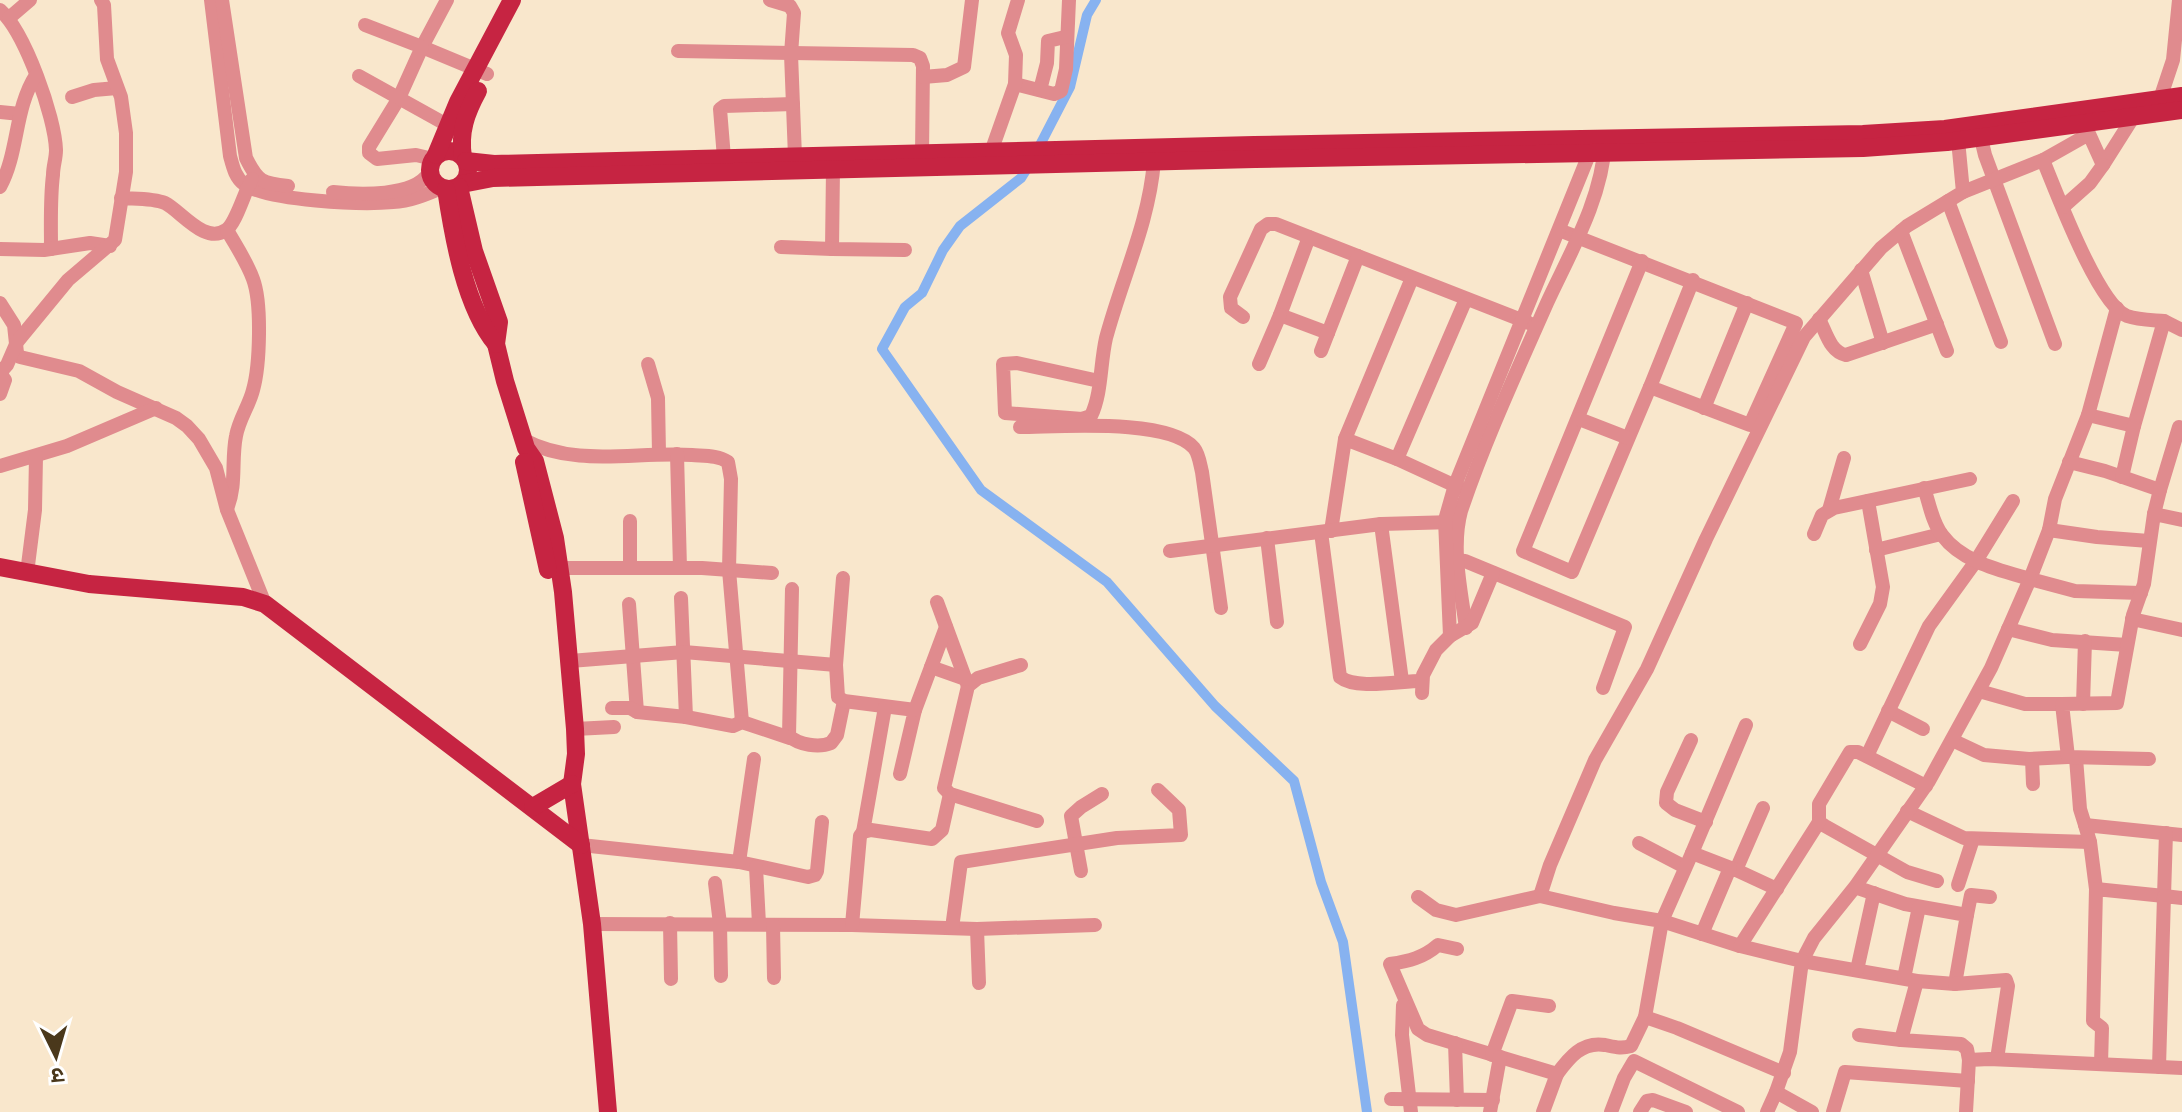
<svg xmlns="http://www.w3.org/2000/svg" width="2182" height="1112" viewBox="0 0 2182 1112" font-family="'Alegreya Sans','Noto Sans Devanagari',sans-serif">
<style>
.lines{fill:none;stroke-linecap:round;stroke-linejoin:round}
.canal{stroke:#87b2f0;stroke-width:10}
.minor{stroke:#e08b8e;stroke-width:14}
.major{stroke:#c62442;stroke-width:18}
</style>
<rect width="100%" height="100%" fill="#f9e7cc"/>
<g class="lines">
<g class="canal">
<path d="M 1040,145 L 1070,87 L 1087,15 L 1096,0"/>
<path d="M 1026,170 L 1021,178 L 960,226 L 943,250 L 922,293 L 905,307 L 882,349 L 981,490 L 1107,582 L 1215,706 L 1294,781 L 1321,882 L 1343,942 L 1367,1112"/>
</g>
<g class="minor">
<path d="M 211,0 L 230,156 C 233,167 235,177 244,184 C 267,201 363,205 393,202 C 410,201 425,195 441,188"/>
<path d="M 222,0 L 246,158 C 258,182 262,183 288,186"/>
<path d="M 447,0 L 422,47 L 487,74"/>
<path d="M 770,0 L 790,6 L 794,13 L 791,54 L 795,157"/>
<path d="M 0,10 C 25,32 55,117 56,150 C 56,159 53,166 53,175 C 50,199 51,224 51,249"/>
<path d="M 9,18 L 30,0"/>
<path d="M 365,25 L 422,47 L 399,98 L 369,147 L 369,153 L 377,159 L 416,155 L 433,159"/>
<path d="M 678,51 L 913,55 L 920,58 L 923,66 L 922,154"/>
<path d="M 359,76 L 449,126"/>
<path d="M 923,77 L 947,75 L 964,67 L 972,0"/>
<path d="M 1015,84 L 1054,94 L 1061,91 L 1066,69 L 1069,0"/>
<path d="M 1040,90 L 1047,63 L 1048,41 L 1065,37"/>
<path d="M 72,97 L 94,90 L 117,88"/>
<path d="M 2160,99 L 2173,60 L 2179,0"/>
<path d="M 0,112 L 20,114"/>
<path d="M 1979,130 L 1985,155 L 2055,344"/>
<path d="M 991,152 L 1015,84 L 1016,55 L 1008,33 L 1018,0"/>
<path d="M 724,158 L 720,109 L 724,106 L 793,104"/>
<path d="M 2043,160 L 2089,134 L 2103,165 L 2134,116"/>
<path d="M 833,169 L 832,249 L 905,250"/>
<path d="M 0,187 C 19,152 14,109 36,75"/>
<path d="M 333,192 C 359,195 414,197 429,173"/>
<path d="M 1963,192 L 2043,160 C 2056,191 2098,305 2127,316 C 2138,320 2153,320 2164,321 L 2134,426 L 2088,415 L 2055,499 L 2049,530 L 2030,579 L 2075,591 L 2141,593"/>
<path d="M 121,198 C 134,199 153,198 165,203 C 181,211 205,245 226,230 C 236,224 245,190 252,179"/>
<path d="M 1948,201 L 2001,342"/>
<path d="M 2063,207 L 2090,183 L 2103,165"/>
<path d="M 227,230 C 236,246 247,262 253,279 C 262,303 260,365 253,390 C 249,406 239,419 236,436 C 231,461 237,484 227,509"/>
<path d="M 1559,230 L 1796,323 L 1750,425 L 1650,387 L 1693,280"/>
<path d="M 1901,231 L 1947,351"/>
<path d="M 1309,237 L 1280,315 L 1328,333"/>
<path d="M 781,247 L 832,249"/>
<path d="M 0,249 L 44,250 L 90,243 L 110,246"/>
<path d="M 1642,261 L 1523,551 L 1572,572 L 1650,387"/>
<path d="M 1861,270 L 1883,343"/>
<path d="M 0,303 L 14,325 L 17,353 L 20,357 L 79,371 L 117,392 L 176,418 L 187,426 L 199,439 L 216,468 L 227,510 L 265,604"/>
<path d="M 1243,317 L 1231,308 L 1230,297 L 1261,229 L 1268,224 L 1276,224 L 1529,323"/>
<path d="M 1819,319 C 1826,332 1830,352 1846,355 L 1937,324"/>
<path d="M 2164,321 L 2182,330"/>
<path d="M 1321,351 L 1358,256"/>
<path d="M 648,364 L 658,398 L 659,454"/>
<path d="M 1259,364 L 1280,315"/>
<path d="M 1099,381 L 1017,363 L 1003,364 L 1005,413 L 1082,419 L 1091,416 C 1102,393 1100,364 1106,338 C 1122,278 1149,223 1154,161"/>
<path d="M 0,394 L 5,380 L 0,373 L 7,365 L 17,342 L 68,280 L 115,240 L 126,172 L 126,133 L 121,97 L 107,59 L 104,5 L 101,0"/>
<path d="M 1704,408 L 1747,303"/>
<path d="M 2088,415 L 2117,308"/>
<path d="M 1579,419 L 1628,438"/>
<path d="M 1020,427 C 1059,427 1168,418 1194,448 C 1199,454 1200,464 1202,472 L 1221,608"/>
<path d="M 1345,439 L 1412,278"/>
<path d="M 524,440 C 576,468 636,451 692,455 C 704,456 718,455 728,462 L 731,479 L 729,570 L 742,722"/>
<path d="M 677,454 L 680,568"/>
<path d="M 2069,462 L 2105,471 L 2160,490 L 2154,514"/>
<path d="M 0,466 L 67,446 L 156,408"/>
<path d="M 2122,477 L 2134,426"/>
<path d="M 1460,488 L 1397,459 L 1466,299"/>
<path d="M 2160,490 L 2179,427"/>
<path d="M 1829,510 L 1844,458"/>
<path d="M 1381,524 L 1402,681"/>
<path d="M 2049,530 L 2097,537 L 2149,541"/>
<path d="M 1331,531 L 1345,439 L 1397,459"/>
<path d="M 1321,532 L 1340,677 C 1356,690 1400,681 1421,681"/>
<path d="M 1814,534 L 1822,515 L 1834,508 L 1970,479"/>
<path d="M 1267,538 L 1277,622"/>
<path d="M 1876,550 L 1941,534"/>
<path d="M 1170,551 L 1381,524 L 1454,522"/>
<path d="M 1452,560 L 1465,561 L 1625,627 L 1603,688"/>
<path d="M 630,567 L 630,521"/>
<path d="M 560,568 L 702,568 L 772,573"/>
<path d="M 27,573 L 35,510 L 36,456"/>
<path d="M 792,589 L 789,736 C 799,745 819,748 831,743 L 837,735 L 844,701"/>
<path d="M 681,598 L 686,717"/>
<path d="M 937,602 L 968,686"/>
<path d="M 629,604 L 637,712"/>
<path d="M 2132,619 L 2182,630"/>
<path d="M 1466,628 C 1461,590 1451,548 1461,511 C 1485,440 1517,371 1547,303 C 1570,253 1602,199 1605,143"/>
<path d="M 2008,629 L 2052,640 L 2127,645"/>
<path d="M 1450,636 L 1445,520 L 1455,485 L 1590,152 L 1590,145"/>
<path d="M 1860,644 L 1880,604 L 1883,587 L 1868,501"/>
<path d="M 570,661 L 684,652 L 836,665 L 838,697 L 844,701 L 915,710 L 900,774"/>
<path d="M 836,665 L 843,578"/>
<path d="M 1021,665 L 978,678 L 968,686 L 944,788 L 950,794 L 1037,821"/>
<path d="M 931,667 L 965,679"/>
<path d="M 1979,691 L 2025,704 L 2062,704"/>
<path d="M 1422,693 L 1423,675 L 1436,650 L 1450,636 L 1472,623 L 1493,573"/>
<path d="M 2083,704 L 2085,641"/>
<path d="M 612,708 L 630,708 L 637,712 L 686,717 L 733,726 L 742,722 L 790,738"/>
<path d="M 915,710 L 946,627"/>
<path d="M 1888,711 L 1923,729"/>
<path d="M 575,729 L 614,727"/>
<path d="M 1691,740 L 1667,792 L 1666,803 L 1675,810 L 1706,822"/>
<path d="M 1952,740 L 1984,755 L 2029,759 L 2068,757"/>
<path d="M 1867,756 L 1929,626 L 1976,561 L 2013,501"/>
<path d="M 2076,758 L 2080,809 L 2085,825"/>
<path d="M 2032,759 L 2033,784"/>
<path d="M 2149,759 L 2068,757 L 2062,704 L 2117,703 L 2133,615 L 2144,584 L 2154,514 L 2182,520"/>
<path d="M 1926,786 L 1858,752 L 1850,752 L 1819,804 L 1819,822 L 1825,826 L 1907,872 L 1937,881"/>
<path d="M 1763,808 L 1736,870 L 1777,889"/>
<path d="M 1907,811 L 1964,838 L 2090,842"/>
<path d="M 863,832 L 885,707"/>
<path d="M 1639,843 L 1685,867"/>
<path d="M 581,845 L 739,862 L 808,877 L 815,875 L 817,871 L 822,822"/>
<path d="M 1692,853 L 1662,921 L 1740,946"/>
<path d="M 739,862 L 754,759"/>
<path d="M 756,867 L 759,924"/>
<path d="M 1736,870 L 1692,853 L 1746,725"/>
<path d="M 1081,871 L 1071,816 L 1081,807 L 1102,794"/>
<path d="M 715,883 L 720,924 L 721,976"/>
<path d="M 1958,885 L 1973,839"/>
<path d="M 1855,887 L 1905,904 L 1967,915 L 1955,984 L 1917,981 L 1802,961 L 1814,938 L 1855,887 L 1929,781 L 1991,668 L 2030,579 C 1999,570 1962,562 1942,535 C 1932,522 1929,502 1924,488"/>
<path d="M 2096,889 L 2090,842 L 2085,825 L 2182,835"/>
<path d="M 1540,896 L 1550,865 L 1595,760 L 1647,669 L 1706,539 L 1804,337 L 1881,248 L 1907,226 L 1963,192 L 1958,140"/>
<path d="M 1418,897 L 1436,910 L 1456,915 L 1540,896 L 1614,913 L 1662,921 L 1645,1017 L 1631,1046 C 1621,1049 1615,1047 1605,1045 C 1582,1041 1569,1058 1557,1074"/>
<path d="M 1967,915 L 1971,895 L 1990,897"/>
<path d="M 670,923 L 671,979"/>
<path d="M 592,924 L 852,925 L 977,929 L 1095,925"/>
<path d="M 773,925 L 774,978"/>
<path d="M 852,925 L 860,836 L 863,832 L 871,830 L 932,839 L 942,830 L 950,794"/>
<path d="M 952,928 L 961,862 L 1117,838 L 1181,835 L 1179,810 L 1158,790"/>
<path d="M 977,929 L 979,983"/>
<path d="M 1702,934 L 1730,868"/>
<path d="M 1457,949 L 1438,945 C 1423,958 1409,961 1390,964 L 1418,1029 L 1427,1035 L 1557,1074 L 1543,1112"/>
<path d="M 1857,970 L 1874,893"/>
<path d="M 1904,978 L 1919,907"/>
<path d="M 1917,981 L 1901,1040 L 1961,1044 L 1967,1049 L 1969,1060"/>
<path d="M 1955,984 L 2006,980 L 2008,986 L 1997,1059"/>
<path d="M 1403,1005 L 1402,1035 L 1411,1112"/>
<path d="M 1645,1017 L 1677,1028 L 1784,1073"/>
<path d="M 1859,1035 L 1901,1040"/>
<path d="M 1455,1043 L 1457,1100"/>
<path d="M 1492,1055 L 1512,1001 L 1549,1006"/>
<path d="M 2101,1064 L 2102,1028 L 2093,1021 L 2096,889 L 2164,896 L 2166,833"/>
<path d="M 2159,1067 L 2164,896 L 2182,898"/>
<path d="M 1776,1092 L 1790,1052 L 1802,961 L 1740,946 L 1819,822"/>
<path d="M 1391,1099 L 1493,1100"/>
<path d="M 1490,1112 L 1500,1057"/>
<path d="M 1611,1112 L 1624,1078 L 1634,1061 L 1738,1112"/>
<path d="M 1640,1112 L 1647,1101 L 1653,1100 L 1686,1112"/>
<path d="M 1767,1112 L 1776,1092 L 1812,1112"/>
<path d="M 1833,1112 L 1845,1072 L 1968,1081"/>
<path d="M 1966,1112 L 1969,1060 L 1989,1059 L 2182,1068"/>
</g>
<g class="major">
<circle cx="449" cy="170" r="19"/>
<path d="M 436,155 L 458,102 L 512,0"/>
<path d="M 463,157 C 459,132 466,113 478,91"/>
<path d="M 466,161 L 494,164 L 1254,145 L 1863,134 L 1945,129 L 2182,96"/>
<path d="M 462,184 L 493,178 L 1255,159 L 1863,148 L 1947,142 L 2182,110"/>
<path d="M 459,187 L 474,251 L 499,322 L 496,344 L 505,381 L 526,448 L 535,461 L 555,538 L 563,592 L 575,729 L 576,754 L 572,784 L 592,924 L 608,1112"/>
<path d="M 446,189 C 453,236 465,307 496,344"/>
<path d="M 524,462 L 548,570"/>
<path d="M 0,567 L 89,584 L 243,597 L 265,604 L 581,845"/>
<path d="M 533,807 L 572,784"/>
</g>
</g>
<g transform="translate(56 1056) rotate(175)" stroke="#ffffff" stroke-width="6" paint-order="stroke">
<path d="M0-6L14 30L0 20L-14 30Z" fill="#4a381b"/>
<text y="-12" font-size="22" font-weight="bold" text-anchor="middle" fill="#4a381b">उ</text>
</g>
</svg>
